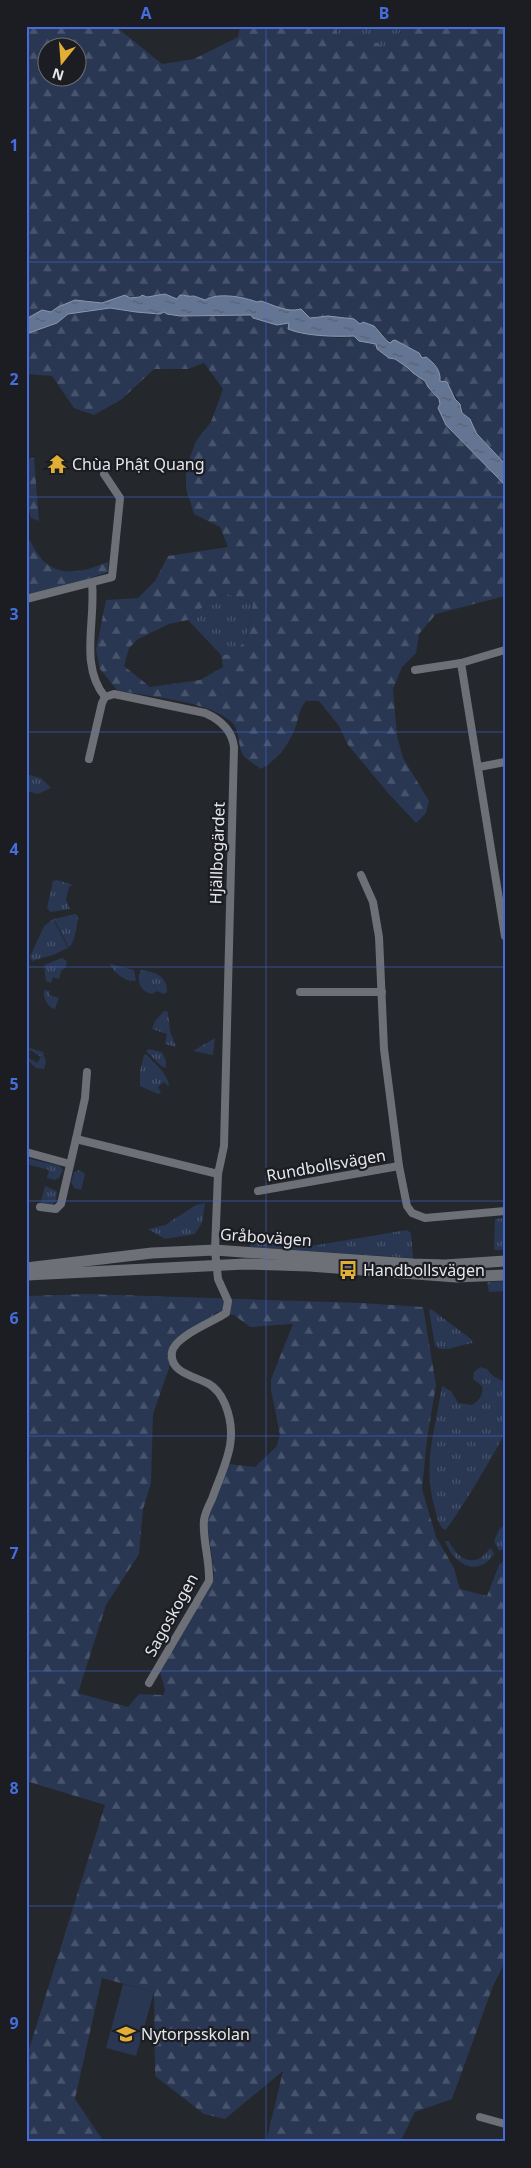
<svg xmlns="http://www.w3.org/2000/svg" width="531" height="2168" viewBox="0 0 531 2168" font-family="'Noto Sans',sans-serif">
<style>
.grass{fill:url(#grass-tufts)}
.forest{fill:url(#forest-firs);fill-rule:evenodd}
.pitch{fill:#293753}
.water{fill:url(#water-ripples);stroke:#8b97ae}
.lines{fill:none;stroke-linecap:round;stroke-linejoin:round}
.minor{stroke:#6d7076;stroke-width:8}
.secondary{stroke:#6d7076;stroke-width:11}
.grid{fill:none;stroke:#456ddc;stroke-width:1;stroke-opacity:0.55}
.labels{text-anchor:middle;stroke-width:4.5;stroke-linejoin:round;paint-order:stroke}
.poi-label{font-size:16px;fill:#e5e7eb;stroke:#1b1d22;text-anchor:start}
.street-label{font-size:16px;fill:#e5e7eb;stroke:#1b1d22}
.neatline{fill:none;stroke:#456ddc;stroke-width:2}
.grid-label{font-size:16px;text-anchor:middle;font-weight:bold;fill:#456ddc}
</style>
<defs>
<pattern id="grass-tufts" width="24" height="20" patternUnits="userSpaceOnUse" patternTransform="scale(1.25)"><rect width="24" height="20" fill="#293753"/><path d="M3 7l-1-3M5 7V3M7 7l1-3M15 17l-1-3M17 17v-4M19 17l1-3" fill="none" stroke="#48546c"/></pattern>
<pattern id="forest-firs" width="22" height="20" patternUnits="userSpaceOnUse" patternTransform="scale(1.25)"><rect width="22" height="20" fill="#293753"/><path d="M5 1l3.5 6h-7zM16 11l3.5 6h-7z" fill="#48546c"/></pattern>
<pattern id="water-ripples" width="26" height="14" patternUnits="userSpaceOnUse" patternTransform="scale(1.25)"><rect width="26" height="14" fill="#647594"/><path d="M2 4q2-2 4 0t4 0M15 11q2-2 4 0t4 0" fill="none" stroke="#565f71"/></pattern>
</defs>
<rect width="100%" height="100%" fill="#24272c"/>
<g class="grass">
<path d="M 334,26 L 402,26 L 401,31 L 386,50 L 366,36 L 342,43 Z"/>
<path d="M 225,593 L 253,603 L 246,640 L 232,654 L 221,655 L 188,620 L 208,602 Z"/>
<path d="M 26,774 L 41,778 L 51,788 L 38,794 L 26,791 Z"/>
<path d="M 57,880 L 73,885 L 69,887 L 66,900 L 70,909 L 50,912 L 47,908 L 53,881 Z"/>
<path d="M 75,914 L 78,916 C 77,927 75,940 69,948 L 54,919 Z"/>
<path d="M 53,919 L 68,948 L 53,955 L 32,961 L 30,957 L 44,926 Z"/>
<path d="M 62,958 L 67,961 L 66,967 L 61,971 L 59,979 L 53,977 L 51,983 L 46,981 L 44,965 Z"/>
<path d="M 110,964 L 134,970 L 136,981 C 124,981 115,974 110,964 Z"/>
<path d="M 141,970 C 155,972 168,976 167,992 L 164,994 L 157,991 L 152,994 C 141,992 135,980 141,970 Z"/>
<path d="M 44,990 L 50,991 L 49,995 L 59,998 L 55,1009 C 47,1007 43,998 44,990 Z"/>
<path d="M 164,1011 L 168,1012 L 170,1031 L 176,1047 L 165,1044 L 167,1034 L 152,1029 L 155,1021 Z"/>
<path d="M 215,1038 L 213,1055 L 193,1051 Z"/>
<path d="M 26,1047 L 43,1052 L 46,1062 L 44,1069 L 36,1068 L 26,1058 L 26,1056 L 37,1063 L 41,1057 L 30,1050 L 26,1055 Z"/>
<path d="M 149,1049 L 162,1052 L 166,1061 L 166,1068 L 161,1066 L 146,1051 Z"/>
<path d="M 146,1054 C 154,1063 169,1074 169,1087 L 164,1082 L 158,1087 L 161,1093 L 158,1094 L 140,1086 L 140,1071 L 144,1055 Z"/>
<path d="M 26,1158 L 60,1166 L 63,1170 L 59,1178 L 55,1180 L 47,1178 L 49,1170 L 26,1164 Z"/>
<path d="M 79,1170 L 85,1174 L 81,1190 L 74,1188 L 71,1182 L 74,1172 Z"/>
<path d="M 45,1186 L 57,1191 L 56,1201 L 52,1205 L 40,1205 Z"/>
<path d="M 205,1203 L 202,1223 L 195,1234 L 165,1239 L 148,1229 L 165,1225 L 196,1205 Z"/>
<path d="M 505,1218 L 505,1250 L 494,1250 L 495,1219 Z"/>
<path d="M 407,1230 L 411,1233 L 413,1258 L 250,1247 L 250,1244 L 238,1239 L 293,1246 L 317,1245 Z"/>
<path d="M 505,1281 L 505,1291 L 489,1292 L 487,1282 Z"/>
<path d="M 431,1309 L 471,1339 L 473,1343 C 461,1344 444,1354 435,1346 L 429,1310 Z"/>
<path d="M 480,1367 L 487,1369 L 493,1376 L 505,1382 C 505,1396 508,1419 505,1432 C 502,1442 451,1527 445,1530 C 438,1526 437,1517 435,1509 C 422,1465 435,1430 442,1386 L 451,1391 L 458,1403 L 472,1405 C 479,1401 484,1394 482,1386 L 473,1379 L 474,1372 Z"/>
<path d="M 505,1524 L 505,1548 L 499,1551 L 494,1541 L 499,1530 Z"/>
<path d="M 445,1541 L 449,1541 C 455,1554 467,1566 482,1557 C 485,1554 488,1550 491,1548 L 494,1554 C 477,1579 453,1563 445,1541 Z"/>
</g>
<g class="forest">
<path d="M 26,26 L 115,26 L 162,64 L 194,59 L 238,37 L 240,26 L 334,26 L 342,43 L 366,36 L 386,49 L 401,32 L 402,26 L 505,26 L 505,464 L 476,433 L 470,419 L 462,413 L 462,407 L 454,394 L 422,358 L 388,342 L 383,334 L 356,322 L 354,319 L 318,316 L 310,318 L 306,313 L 277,308 L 268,303 L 257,302 L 247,298 L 205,300 L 194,296 L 189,297 L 180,295 L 177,299 C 169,298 148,297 142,295 L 140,297 L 130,298 L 125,295 L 102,303 L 87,300 L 58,307 L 51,312 L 26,319 ZM 48,48 L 78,48 L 78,78 L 48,78 Z"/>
<path d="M 110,308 L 136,312 L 160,314 L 164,312 L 180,316 L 251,315 L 290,323 L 300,334 L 307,333 L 339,338 L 354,336 L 376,344 L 377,350 L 389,358 L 395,359 L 407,367 L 413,373 L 426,381 L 428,387 L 439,399 L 446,425 L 505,485 L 505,596 L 436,614 L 419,634 L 416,653 L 402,667 L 393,689 L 397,736 L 403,758 L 429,801 L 426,813 L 416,823 L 388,793 L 348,745 L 339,726 L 319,701 L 306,701 C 299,710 299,716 296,726 C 289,745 278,759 261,769 C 256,765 246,760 243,755 C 238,747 240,734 234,725 C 216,701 146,697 117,690 L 100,669 L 96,650 L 106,600 L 138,598 L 155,581 L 168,556 L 228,547 L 220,527 L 194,514 L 186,488 L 186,468 L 196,441 L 211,422 L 223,389 L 204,363 L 188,369 L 154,369 L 122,399 L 94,415 L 74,408 L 52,376 L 26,374 L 26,334 L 57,323 L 68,314 ZM 225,593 L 253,603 L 246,640 L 232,654 L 221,655 L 223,667 L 200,680 L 150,687 L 124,666 L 129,648 L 138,639 L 169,624 L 188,620 L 208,602 Z"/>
<path d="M 34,458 L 39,521 L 31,518 L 26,500 L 26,459 Z"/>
<path d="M 26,534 C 32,544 40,561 50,566 C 69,577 89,569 108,562 L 108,572 L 73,584 L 26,595 Z"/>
<path d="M 88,1294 L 362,1303 L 423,1307 L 436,1385 L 427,1439 L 422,1489 L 436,1537 L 454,1568 L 460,1589 L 487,1596 L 499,1565 L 505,1560 L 505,1962 L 493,1986 L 452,2099 L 415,2112 L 400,2142 L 266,2142 L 283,2071 L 225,2119 L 204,2114 L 155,2076 L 154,1992 L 102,1978 L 75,2099 L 104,2142 L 26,2142 L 26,2059 L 105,1805 L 26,1781 L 26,1296 ZM 217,1312 L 234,1315 L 250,1327 L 293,1324 L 271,1379 L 271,1390 L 280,1435 L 276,1447 L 255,1467 L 228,1464 L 207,1522 L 214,1573 L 211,1585 L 163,1665 L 160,1672 L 165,1690 L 163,1695 L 139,1694 L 128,1707 L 78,1693 L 106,1605 L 139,1554 L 143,1509 L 151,1483 L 153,1414 L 176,1348 Z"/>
</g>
<path class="pitch" d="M 123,1984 L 154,1992 L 136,2056 L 106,2048 Z"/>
<path class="water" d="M 165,294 L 177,299 L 180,295 C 185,295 189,297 194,296 L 205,300 C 218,292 244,297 257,302 L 261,301 C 274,305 287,313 301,309 L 310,318 L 328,316 L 354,319 L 360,324 L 363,322 L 374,326 L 388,342 L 391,343 L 392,341 L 395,340 L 419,353 L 422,358 L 426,357 C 434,363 441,370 440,381 L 447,382 L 455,399 L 460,404 L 462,413 L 470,419 L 476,433 L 505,464 L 505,485 L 446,425 L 438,408 L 440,404 L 439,399 L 428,387 L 425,381 L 413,373 L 407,367 L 395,359 L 389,358 L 377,349 L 376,344 L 359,341 L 354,336 C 335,337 304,336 288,329 L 289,323 L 277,325 L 253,318 L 251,315 L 180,316 L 167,314 L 164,312 L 160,314 L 136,312 L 110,308 L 68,314 L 57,323 L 26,334 L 26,319 L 42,310 L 51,312 L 58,307 L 75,300 L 102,303 L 125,295 L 130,298 L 140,297 L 142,295 L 147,297 Z"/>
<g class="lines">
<g class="minor">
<path d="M 92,583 C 96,621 79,665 105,697"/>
<path d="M 26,599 L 112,577 L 120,498 L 104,474"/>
<path d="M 461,663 L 505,936"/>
<path d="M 415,670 L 461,663 L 505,650"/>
<path d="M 89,759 L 102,703 L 105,697 L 114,694 L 205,713 C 221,720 232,730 234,747 L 224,1146 L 218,1174 L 215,1250 L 218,1279 L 228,1301 L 226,1313 C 213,1322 175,1336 172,1352 C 169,1373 195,1376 209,1384 C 216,1388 222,1397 225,1404 C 240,1440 224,1465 212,1499 C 209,1505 205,1513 204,1520 C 202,1538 210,1560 209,1581 L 149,1683"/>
<path d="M 479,767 L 505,762"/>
<path d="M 361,875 L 373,902 L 379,937 L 384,1049 L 399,1166 L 407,1206 L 412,1213 L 425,1218 L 505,1211"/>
<path d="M 300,992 L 382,992"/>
<path d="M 76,1139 L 85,1098 L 87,1072"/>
<path d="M 26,1152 L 70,1164"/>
<path d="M 258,1191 L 399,1166"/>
<path d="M 40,1207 L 56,1209 L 61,1204 L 76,1139 L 218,1174"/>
<path d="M 480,2117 L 505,2124"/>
</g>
<g class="secondary">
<path d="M 26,1268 L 152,1253 L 215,1250 L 413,1264 L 445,1265 L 505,1261"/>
<path d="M 27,1275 L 245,1264 L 309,1266 L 456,1277 L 505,1275"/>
</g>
</g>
<path class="grid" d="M 266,26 L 266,2142M 26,262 L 505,262M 26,497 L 505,497M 26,732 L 505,732M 26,967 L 505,967M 26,1201 L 505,1201M 26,1436 L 505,1436M 26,1671 L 505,1671M 26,1906 L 505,1906"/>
<defs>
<g id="temple-bare" transform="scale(1.5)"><path d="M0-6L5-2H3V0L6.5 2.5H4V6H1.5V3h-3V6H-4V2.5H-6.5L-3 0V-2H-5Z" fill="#e3ae35" stroke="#1b1d22" stroke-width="2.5" paint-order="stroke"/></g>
<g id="bus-bare" transform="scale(1.5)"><path d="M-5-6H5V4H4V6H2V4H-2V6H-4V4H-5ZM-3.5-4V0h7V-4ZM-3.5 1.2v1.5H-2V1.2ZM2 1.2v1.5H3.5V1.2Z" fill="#e3ae35" stroke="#1b1d22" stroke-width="2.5" paint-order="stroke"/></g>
<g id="school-bare" transform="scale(1.5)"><path d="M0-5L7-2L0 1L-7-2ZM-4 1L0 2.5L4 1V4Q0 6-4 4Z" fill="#e3ae35" stroke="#1b1d22" stroke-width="2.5" paint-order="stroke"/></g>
</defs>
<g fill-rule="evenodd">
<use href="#temple-bare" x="57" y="464"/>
<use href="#bus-bare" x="348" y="1270"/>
<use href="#school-bare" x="126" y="2034"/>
</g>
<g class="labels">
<g class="poi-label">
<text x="72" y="470">Chùa Phật Quang</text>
<text x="363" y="1276">Handbollsvägen</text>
<text x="141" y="2040">Nytorpsskolan</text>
</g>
<g class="street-label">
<text transform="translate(217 853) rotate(-88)" y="6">Hjällbogärdet</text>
<text transform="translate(326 1165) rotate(-10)" y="6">Rundbollsvägen</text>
<text transform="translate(266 1237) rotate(4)" y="6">Gråbovägen</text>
<text transform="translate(171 1615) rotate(-61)" y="6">Sagoskogen</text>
</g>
</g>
<rect width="531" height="2168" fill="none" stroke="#1b1d22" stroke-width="55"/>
<g transform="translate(62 62) rotate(197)"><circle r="24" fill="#1b1d22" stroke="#6c6e72"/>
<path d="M0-4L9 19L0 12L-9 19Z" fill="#e3ae35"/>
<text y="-8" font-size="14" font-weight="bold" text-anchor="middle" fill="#e5e7eb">N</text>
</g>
<rect x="28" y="28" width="476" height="2112" class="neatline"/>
<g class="grid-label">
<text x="146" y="19">A</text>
<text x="384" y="19">B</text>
<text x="14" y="151">1</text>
<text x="14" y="385">2</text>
<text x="14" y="620">3</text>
<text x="14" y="855">4</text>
<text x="14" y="1090">5</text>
<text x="14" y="1324">6</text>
<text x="14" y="1559">7</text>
<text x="14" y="1794">8</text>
<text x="14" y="2029">9</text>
</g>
</svg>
